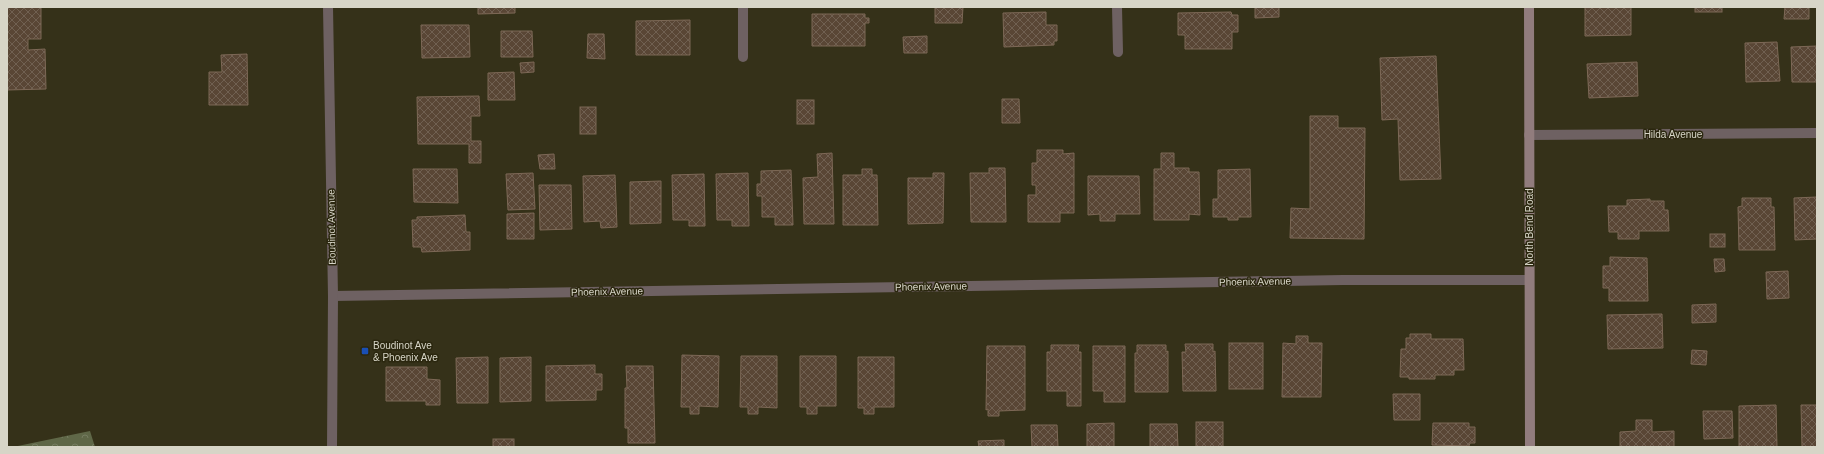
<svg xmlns="http://www.w3.org/2000/svg" width="1824" height="454" viewBox="0 0 1824 454" font-family="Arial,sans-serif">
<style>
.forest{fill:url(#forest-crowns)}
.building{fill:url(#building-cross-hatch);stroke:#7d6856}
.lines{fill:none;stroke-linecap:round;stroke-linejoin:round}
.minor{stroke:#6e6162;stroke-width:10}
.tertiary{stroke:#6e6162;stroke-width:10}
.secondary{stroke:#917c7d;stroke-width:10}
.transit-dot{fill:#1a4fb4;stroke:#2b270f;stroke-width:1.5}
.labels{text-anchor:middle;stroke-width:3;stroke-linejoin:round;paint-order:stroke}
.street-label{font-size:10px;fill:#d7d5c7;stroke:#2b270f}
.poi-label{font-size:10px;fill:#d7d5c7;stroke:#2b270f;text-anchor:start}
</style>
<defs>
<pattern id="forest-crowns" width="20" height="18" patternUnits="userSpaceOnUse"><rect width="20" height="18" fill="#5f6747"/><path d="M2 6a3 3 0 1 1 6 0M12 15a3 3 0 1 1 6 0" fill="none" stroke="#757c60"/></pattern>
<pattern id="building-cross-hatch" width="8" height="8" patternUnits="userSpaceOnUse"><rect width="8" height="8" fill="#594635"/><path d="M0 0l8 8M0 8l8-8" fill="none" stroke="#706051"/></pattern>
</defs>
<rect width="100%" height="100%" fill="#353119"/>
<path class="forest" d="M 90,431 L 95,447 L 13,447 Z"/>
<g class="building">
<path d="M 7,7 L 41,7 L 41,39 L 28,39 L 28,50 L 45,49 L 46,89 L 7,90 Z"/>
<path d="M 478,7 L 515,7 L 515,13 L 478,14 Z"/>
<path d="M 935,7 L 963,7 L 962,23 L 935,23 Z"/>
<path d="M 1255,7 L 1279,7 L 1279,17 L 1255,18 Z"/>
<path d="M 1585,7 L 1631,7 L 1631,35 L 1585,36 Z"/>
<rect x="1695" y="7" width="27" height="5"/>
<path d="M 1785,7 L 1809,7 L 1809,19 L 1784,19 Z"/>
<path d="M 1046,12 L 1046,25 L 1057,25 L 1057,41 L 1054,41 L 1054,45 L 1004,47 L 1003,13 Z"/>
<path d="M 1231,12 L 1232,15 L 1238,15 L 1238,32 L 1232,32 L 1232,49 L 1185,49 L 1185,35 L 1178,35 L 1178,13 Z"/>
<path d="M 812,14 L 865,14 L 865,18 L 869,18 L 869,23 L 865,23 L 865,46 L 812,46 Z"/>
<path d="M 690,20 L 690,55 L 636,55 L 636,21 Z"/>
<path d="M 421,25 L 469,25 L 470,57 L 422,58 Z"/>
<path d="M 501,31 L 532,31 L 533,57 L 501,57 Z"/>
<path d="M 588,34 L 604,34 L 605,59 L 587,58 Z"/>
<path d="M 927,36 L 927,53 L 904,53 L 903,37 Z"/>
<path d="M 1777,42 L 1780,81 L 1746,82 L 1745,43 Z"/>
<path d="M 1817,46 L 1817,82 L 1792,82 L 1791,47 Z"/>
<path d="M 247,54 L 248,105 L 209,105 L 209,72 L 222,72 L 221,55 Z"/>
<path d="M 1436,56 L 1441,179 L 1400,180 L 1398,119 L 1382,120 L 1380,58 Z"/>
<path d="M 534,62 L 534,72 L 521,73 L 520,63 Z"/>
<path d="M 1637,62 L 1638,96 L 1589,98 L 1587,64 Z"/>
<path d="M 514,72 L 515,100 L 488,100 L 488,73 Z"/>
<path d="M 479,96 L 480,116 L 471,116 L 471,141 L 481,141 L 481,163 L 469,163 L 469,144 L 418,144 L 417,97 Z"/>
<path d="M 1002,99 L 1019,99 L 1020,123 L 1002,123 Z"/>
<rect x="797" y="100" width="17" height="24"/>
<rect x="580" y="107" width="16" height="27"/>
<path d="M 1310,116 L 1338,116 L 1338,128 L 1365,128 L 1364,239 L 1290,238 L 1291,208 L 1310,209 Z"/>
<path d="M 1037,150 L 1063,150 L 1063,154 L 1074,153 L 1074,213 L 1060,213 L 1060,222 L 1028,222 L 1028,195 L 1036,195 L 1036,185 L 1032,185 L 1032,163 L 1037,163 Z"/>
<path d="M 832,153 L 834,224 L 804,224 L 803,178 L 818,177 L 817,154 Z"/>
<path d="M 1161,153 L 1174,153 L 1174,168 L 1189,168 L 1189,172 L 1199,172 L 1200,215 L 1189,214 L 1189,220 L 1154,220 L 1154,169 L 1161,169 Z"/>
<path d="M 554,154 L 555,169 L 540,169 L 538,155 Z"/>
<path d="M 989,168 L 1005,168 L 1006,222 L 971,222 L 970,173 L 989,173 Z"/>
<path d="M 413,169 L 457,169 L 458,203 L 414,202 Z"/>
<path d="M 862,169 L 872,169 L 872,175 L 877,175 L 878,225 L 843,225 L 843,175 L 862,175 Z"/>
<path d="M 1250,169 L 1251,217 L 1238,217 L 1238,220 L 1228,220 L 1228,217 L 1213,217 L 1213,199 L 1218,199 L 1218,170 Z"/>
<path d="M 791,170 L 793,225 L 775,225 L 775,217 L 762,217 L 762,196 L 757,196 L 757,184 L 761,184 L 761,171 Z"/>
<path d="M 533,173 L 535,209 L 508,210 L 506,174 Z"/>
<path d="M 748,173 L 749,226 L 732,226 L 732,220 L 717,220 L 716,174 Z"/>
<path d="M 933,173 L 944,173 L 943,223 L 908,224 L 908,178 L 933,178 Z"/>
<path d="M 704,174 L 705,226 L 689,226 L 689,220 L 673,220 L 672,175 Z"/>
<path d="M 615,175 L 617,227 L 601,228 L 600,221 L 584,222 L 583,176 Z"/>
<path d="M 1088,176 L 1139,176 L 1140,214 L 1115,214 L 1115,221 L 1100,221 L 1100,214 L 1088,215 Z"/>
<path d="M 661,181 L 661,223 L 630,224 L 630,182 Z"/>
<path d="M 539,185 L 571,185 L 572,229 L 540,230 Z"/>
<path d="M 1817,197 L 1817,239 L 1795,240 L 1794,198 Z"/>
<path d="M 1742,198 L 1771,198 L 1771,207 L 1774,207 L 1775,250 L 1739,250 L 1738,207 L 1742,206 Z"/>
<path d="M 1650,199 L 1650,201 L 1664,201 L 1664,210 L 1668,210 L 1669,231 L 1639,231 L 1639,239 L 1618,239 L 1618,232 L 1609,232 L 1608,206 L 1627,206 L 1627,200 Z"/>
<path d="M 534,213 L 534,239 L 507,239 L 507,214 Z"/>
<path d="M 465,215 L 466,232 L 470,232 L 470,250 L 422,252 L 421,247 L 413,247 L 412,220 L 417,220 L 417,217 Z"/>
<rect x="1710" y="234" width="15" height="13"/>
<path d="M 1610,257 L 1647,258 L 1648,301 L 1609,301 L 1609,288 L 1603,288 L 1603,266 L 1610,266 Z"/>
<path d="M 1714,259 L 1724,259 L 1725,271 L 1715,272 Z"/>
<path d="M 1788,271 L 1789,298 L 1767,299 L 1766,272 Z"/>
<path d="M 1716,304 L 1716,322 L 1692,323 L 1692,305 Z"/>
<path d="M 1662,314 L 1663,348 L 1608,349 L 1607,315 Z"/>
<path d="M 1410,334 L 1431,334 L 1431,339 L 1463,339 L 1464,370 L 1454,370 L 1454,375 L 1435,375 L 1435,379 L 1409,379 L 1409,377 L 1400,377 L 1401,349 L 1406,349 L 1406,338 L 1410,338 Z"/>
<path d="M 1296,336 L 1308,336 L 1308,343 L 1322,343 L 1321,397 L 1282,397 L 1283,343 L 1296,344 Z"/>
<rect x="1229" y="343" width="34" height="46"/>
<path d="M 1185,344 L 1213,344 L 1213,352 L 1215,351 L 1216,391 L 1183,391 L 1182,352 L 1186,352 Z"/>
<path d="M 1051,345 L 1079,345 L 1078,352 L 1081,352 L 1081,406 L 1067,406 L 1067,391 L 1047,391 L 1047,352 L 1051,352 Z"/>
<path d="M 1137,345 L 1166,345 L 1166,352 L 1168,351 L 1168,392 L 1135,392 L 1135,353 L 1137,353 Z"/>
<path d="M 987,346 L 1025,346 L 1025,410 L 999,411 L 999,416 L 988,416 L 988,409 L 986,410 Z"/>
<path d="M 1093,346 L 1125,346 L 1125,402 L 1104,402 L 1104,391 L 1093,391 Z"/>
<path d="M 1692,350 L 1707,351 L 1706,365 L 1691,364 Z"/>
<path d="M 682,355 L 719,356 L 718,407 L 699,406 L 699,414 L 690,414 L 690,407 L 681,407 Z"/>
<path d="M 741,356 L 777,356 L 777,408 L 758,407 L 758,414 L 748,414 L 748,407 L 740,407 Z"/>
<path d="M 800,356 L 836,356 L 836,406 L 817,406 L 817,414 L 807,414 L 807,407 L 800,407 Z"/>
<path d="M 488,357 L 488,403 L 457,403 L 456,358 Z"/>
<path d="M 531,357 L 531,401 L 500,402 L 500,358 Z"/>
<path d="M 858,357 L 894,357 L 894,407 L 874,407 L 874,414 L 864,414 L 864,408 L 858,408 Z"/>
<path d="M 595,365 L 595,374 L 602,374 L 602,390 L 596,390 L 596,400 L 546,401 L 546,366 Z"/>
<path d="M 626,366 L 653,366 L 655,443 L 628,443 L 628,428 L 625,428 L 625,388 L 627,388 Z"/>
<path d="M 386,367 L 427,367 L 427,379 L 440,380 L 440,405 L 426,405 L 426,401 L 386,401 Z"/>
<path d="M 1393,394 L 1420,394 L 1420,420 L 1394,420 Z"/>
<path d="M 1776,405 L 1777,447 L 1739,447 L 1739,406 Z"/>
<path d="M 1801,405 L 1817,405 L 1817,447 L 1802,447 Z"/>
<path d="M 1703,411 L 1732,411 L 1733,438 L 1704,439 Z"/>
<path d="M 1636,420 L 1652,420 L 1652,432 L 1674,431 L 1674,447 L 1620,447 L 1620,432 L 1636,431 Z"/>
<rect x="1196" y="422" width="27" height="25"/>
<path d="M 1114,423 L 1114,447 L 1087,447 L 1087,424 Z"/>
<path d="M 1433,423 L 1469,423 L 1469,427 L 1475,427 L 1475,443 L 1470,443 L 1469,446 L 1432,445 Z"/>
<path d="M 1150,424 L 1177,424 L 1178,447 L 1150,447 Z"/>
<path d="M 1031,425 L 1057,425 L 1058,447 L 1032,447 Z"/>
<rect x="493" y="439" width="21" height="8"/>
<path d="M 1004,440 L 1004,447 L 979,447 L 978,441 Z"/>
</g>
<g class="lines">
<g class="minor">
<path d="M 743,7 L 743,57"/>
<path d="M 1117,7 L 1118,52"/>
<path d="M 1529,135 L 1817,133"/>
<path d="M 333,296 L 1343,280 L 1529,280"/>
</g>
<path class="tertiary" d="M 328,7 L 333,296 L 332,447"/>
<path class="secondary" d="M 1529,7 L 1530,447"/>
</g>
<rect class="transit-dot" x="361" y="347" width="8" height="8" rx="2"/>
<g class="labels">
<g class="street-label">
<text x="1673" y="138">Hilda Avenue</text>
<text transform="translate(331 227) rotate(-91)" y="4">Boudinot Avenue</text>
<text transform="translate(1529 227) rotate(-90)" y="4">North Bend Road</text>
<text transform="translate(1255 281) rotate(-1)" y="4">Phoenix Avenue</text>
<text transform="translate(931 286) rotate(-1)" y="4">Phoenix Avenue</text>
<text transform="translate(607 291) rotate(-1)" y="4">Phoenix Avenue</text>
</g>
<g class="poi-label">
<text x="373" y="349">Boudinot Ave<tspan x="373" dy="12">&amp; Phoenix Ave</tspan></text>
</g>
</g>
<rect width="1824" height="454" fill="none" stroke="#d7d5c7" stroke-width="16"/>
</svg>
